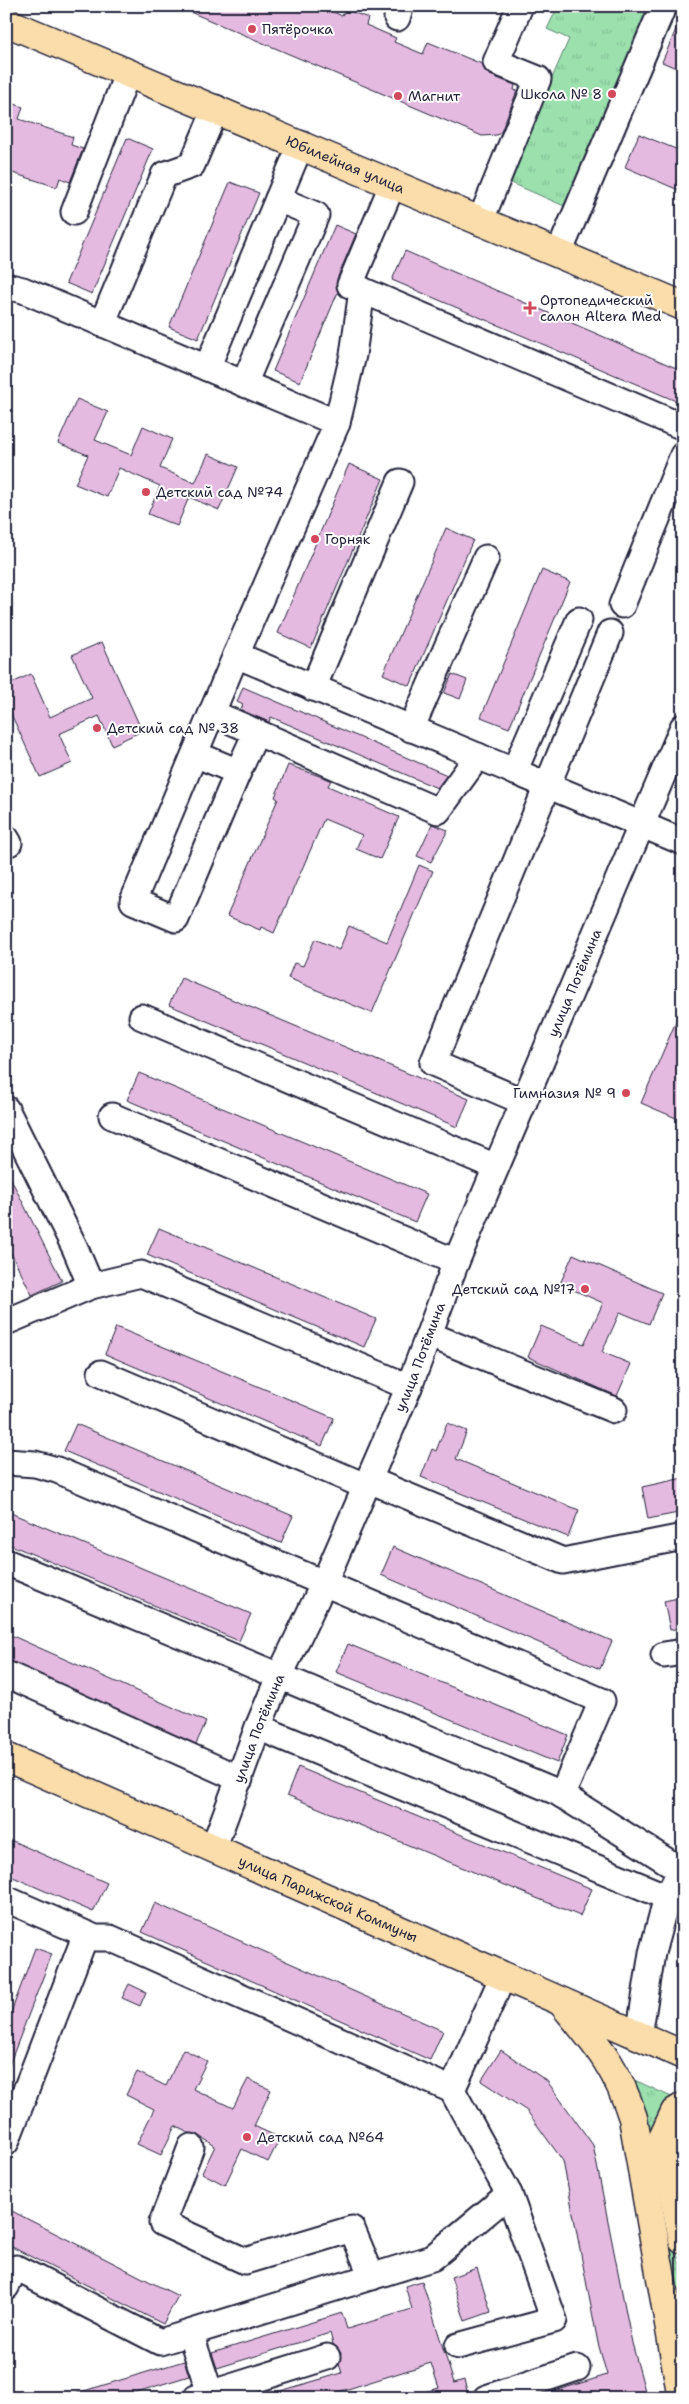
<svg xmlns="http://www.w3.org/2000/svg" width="689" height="2404" viewBox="0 0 689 2404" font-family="'Shantell Sans',sans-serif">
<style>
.grass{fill:url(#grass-tufts);stroke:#5e8174}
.building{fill:#e5bae0;stroke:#22223b}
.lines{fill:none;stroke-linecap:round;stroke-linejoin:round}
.minor-casing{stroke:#22223b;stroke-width:29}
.major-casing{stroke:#22223b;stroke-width:31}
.minor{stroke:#fff;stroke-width:25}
.major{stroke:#faddab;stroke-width:28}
.poi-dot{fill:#d1495b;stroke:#fff;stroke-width:2}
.labels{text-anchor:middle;stroke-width:4;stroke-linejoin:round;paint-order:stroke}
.poi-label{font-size:14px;fill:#22223b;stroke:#fff;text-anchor:start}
.street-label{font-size:14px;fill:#22223b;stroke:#fff}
</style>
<defs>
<pattern id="grass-tufts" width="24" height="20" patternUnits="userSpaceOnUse" patternTransform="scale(1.25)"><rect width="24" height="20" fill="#9be0ad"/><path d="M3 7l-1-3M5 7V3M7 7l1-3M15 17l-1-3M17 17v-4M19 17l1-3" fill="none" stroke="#85c096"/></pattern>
</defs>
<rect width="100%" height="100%" fill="#fff"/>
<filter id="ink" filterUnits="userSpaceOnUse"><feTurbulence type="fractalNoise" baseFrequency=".02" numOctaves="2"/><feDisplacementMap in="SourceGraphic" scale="10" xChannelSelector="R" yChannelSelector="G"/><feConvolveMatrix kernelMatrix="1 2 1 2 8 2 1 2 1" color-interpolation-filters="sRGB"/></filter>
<g filter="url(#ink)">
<g class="grass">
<path d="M 558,6 L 635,6 L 672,23 L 587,216 L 507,181 L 569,39 L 547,29 Z"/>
<path d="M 628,2077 L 678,2100 L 656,2139 L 683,2283 L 683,2354 Z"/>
</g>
<g class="building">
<path d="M 176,6 L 321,6 L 342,16 L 345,9 L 368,18 L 366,25 L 396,38 L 394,42 L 423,54 L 428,42 L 482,64 L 485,71 L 490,75 L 515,85 L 514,90 L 517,91 L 501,132 L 497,135 L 482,136 Z"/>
<path d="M 683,13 L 683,71 L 662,62 Z"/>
<path d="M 6,101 L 23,107 L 19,119 L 73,137 L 71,145 L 83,149 L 70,182 L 60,178 L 57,187 L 6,171 Z"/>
<path d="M 639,134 L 683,152 L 683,192 L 625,167 Z"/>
<path d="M 127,138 L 153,149 L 92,294 L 66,283 Z"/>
<path d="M 230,182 L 259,193 L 198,339 L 169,327 Z"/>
<path d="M 335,225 L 356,234 L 337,279 L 338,292 L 300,382 L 273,371 Z"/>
<path d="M 405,251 L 683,371 L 683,404 L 392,280 Z"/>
<path d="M 77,399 L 108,412 L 95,440 L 131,455 L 143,426 L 172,439 L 160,468 L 195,483 L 208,454 L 238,467 L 219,510 L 189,497 L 177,526 L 148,514 L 160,486 L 119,468 L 107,497 L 75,484 L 88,455 L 58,443 Z"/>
<path d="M 349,464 L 383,479 L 311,648 L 278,633 Z"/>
<path d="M 446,528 L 473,540 L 410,686 L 383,674 Z"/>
<path d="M 542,570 L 570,582 L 509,728 L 481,717 Z"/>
<path d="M 102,642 L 142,731 L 112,745 L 99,716 L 59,734 L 72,763 L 40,777 L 6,703 L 6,686 L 31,674 L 50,717 L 92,698 L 72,655 Z"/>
<path d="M 452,674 L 467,680 L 460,699 L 444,693 Z"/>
<path d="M 243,687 L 447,775 L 437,788 L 271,717 L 269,722 L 241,710 L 243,705 L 237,702 Z"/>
<path d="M 288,765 L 331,780 L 328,786 L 399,817 L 380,859 L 356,849 L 362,835 L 324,819 L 274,933 L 261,927 L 260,930 L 227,916 L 278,799 L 275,797 Z"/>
<path d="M 432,824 L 448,830 L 431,862 L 417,856 Z"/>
<path d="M 419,865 L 433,871 L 372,1013 L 288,978 L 294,963 L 303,966 L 315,939 L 339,950 L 349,926 L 387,942 Z"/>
<path d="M 181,978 L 469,1099 L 457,1127 L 169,1005 Z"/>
<path d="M 683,1005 L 683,1121 L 641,1103 Z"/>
<path d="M 139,1073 L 427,1194 L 415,1222 L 127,1100 Z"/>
<path d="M 6,1169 L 62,1281 L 32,1295 L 6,1243 Z"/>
<path d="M 159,1228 L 376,1319 L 364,1347 L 147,1255 Z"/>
<path d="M 573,1254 L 662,1293 L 649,1324 L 620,1312 L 602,1352 L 631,1364 L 617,1396 L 528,1357 L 541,1326 L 584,1344 L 603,1303 L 560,1284 Z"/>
<path d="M 116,1327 L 334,1418 L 322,1446 L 105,1354 Z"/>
<path d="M 447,1423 L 467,1431 L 456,1459 L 579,1510 L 568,1537 L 421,1477 L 432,1449 L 436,1451 Z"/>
<path d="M 76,1424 L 293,1516 L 281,1543 L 64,1451 Z"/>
<path d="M 683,1478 L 683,1512 L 648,1519 L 642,1487 Z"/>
<path d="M 6,1511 L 251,1614 L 239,1641 L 6,1543 Z"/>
<path d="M 393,1547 L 612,1641 L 600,1669 L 381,1575 Z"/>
<path d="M 683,1597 L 683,1627 L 670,1630 L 664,1601 Z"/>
<path d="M 6,1633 L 206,1722 L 196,1744 L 6,1660 Z"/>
<path d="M 348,1644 L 568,1735 L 557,1763 L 336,1672 Z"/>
<path d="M 298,1767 L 592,1889 L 580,1916 L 287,1795 Z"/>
<path d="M 6,1838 L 107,1883 L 93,1912 L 6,1874 Z"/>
<path d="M 155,1903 L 443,2031 L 430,2060 L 142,1932 Z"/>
<path d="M 35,1948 L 52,1954 L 6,2073 L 6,2026 Z"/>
<path d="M 129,1984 L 146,1992 L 140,2006 L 122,1998 Z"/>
<path d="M 183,2049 L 207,2061 L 193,2089 L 233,2108 L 248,2079 L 271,2090 L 254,2126 L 280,2138 L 268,2162 L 242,2149 L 225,2185 L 202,2173 L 215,2146 L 197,2134 L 188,2133 L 175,2126 L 161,2155 L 137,2144 L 154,2109 L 126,2095 L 137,2072 L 166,2086 Z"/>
<path d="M 501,2050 L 547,2081 L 593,2145 L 632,2343 L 647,2398 L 546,2398 L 545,2394 L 607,2375 L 598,2343 L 563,2161 L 527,2111 L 481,2081 Z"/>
<path d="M 6,2208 L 178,2296 L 163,2324 L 6,2244 Z"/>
<path d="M 477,2268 L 491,2312 L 465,2321 L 451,2277 Z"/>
<path d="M 422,2281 L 454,2383 L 464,2380 L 468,2394 L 459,2398 L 419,2398 L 418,2394 L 439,2388 L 431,2363 L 319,2398 L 271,2398 L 270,2394 L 342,2373 L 339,2364 L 341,2353 L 333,2344 L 330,2333 L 217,2368 L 212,2353 L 342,2313 L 347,2329 L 412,2309 L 405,2286 Z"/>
<path d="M 184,2361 L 189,2376 L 117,2398 L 74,2398 L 74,2394 Z"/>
</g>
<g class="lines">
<g class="minor-casing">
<g id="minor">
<path d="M 397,18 L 401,6"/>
<path d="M 393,183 L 350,285 L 683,427"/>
<path d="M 74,212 L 128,72"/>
<path d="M 480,222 L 538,79 L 496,62 L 520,6"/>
<path d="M 559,253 L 663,7"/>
<path d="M 6,286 L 23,290 L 337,423"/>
<path d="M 102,324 L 164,175 L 192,165 L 216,108"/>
<path d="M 207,368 L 301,144"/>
<path d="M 244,384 L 316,215 L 278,199"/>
<path d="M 622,605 L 683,455"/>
<path d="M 236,655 L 683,842"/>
<path d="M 313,688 L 400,482"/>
<path d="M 212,713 L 438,811 L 478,756"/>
<path d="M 411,729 L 486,558"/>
<path d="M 195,754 L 238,772 L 256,733"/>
<path d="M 238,772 L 176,919 L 133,901 L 236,655 L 337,423 L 353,355 L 362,290"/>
<path d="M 514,772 L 579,620"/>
<path d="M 6,838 L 9,843"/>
<path d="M 142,1017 L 496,1167"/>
<path d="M 524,1102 L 433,1063 L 610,633"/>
<path d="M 6,1109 L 75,1248 L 91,1286"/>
<path d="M 112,1116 L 456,1262"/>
<path d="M 6,1322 L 91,1286 L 141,1274 L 409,1387"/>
<path d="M 430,1335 L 614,1410"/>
<path d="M 101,1373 L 365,1486"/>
<path d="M 6,1462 L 35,1464 L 57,1470 L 602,1701 L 562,1795"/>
<path d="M 369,1480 L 563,1561 L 683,1537"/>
<path d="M 6,1562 L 557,1792 L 681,1870 L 667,1897"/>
<path d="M 664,1655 L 683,1652"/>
<path d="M 6,1674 L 240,1779"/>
<path d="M 258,1727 L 667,1897 L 652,1953 L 639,2036"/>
<path id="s1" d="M 213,1849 L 258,1727 L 279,1677 L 324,1583 L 409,1387 L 456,1262 L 683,727"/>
<path d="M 6,1899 L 86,1934 L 95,1938 L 110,1938 L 452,2090 L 509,2194 L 432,2258 L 160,2342 L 16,2268 L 6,2287"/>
<path d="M 452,2090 L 503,1976"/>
<path d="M 6,2142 L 86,1934"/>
<path d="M 191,2147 L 162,2223 L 245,2261 L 352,2229 L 372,2277"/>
<path d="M 190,2333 L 210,2393"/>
<path d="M 458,2346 L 554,2320 L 509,2194"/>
<path d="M 196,2398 L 327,2357"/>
<path d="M 486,2398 L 577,2368"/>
</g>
</g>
<g class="major-casing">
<g id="major">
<path id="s2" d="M 6,22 L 683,306"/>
<path id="s3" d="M 6,1757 L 683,2055"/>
<path d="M 564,2005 C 597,2045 617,2067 633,2118 L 682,2398"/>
<path d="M 683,2107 L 675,2112 L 663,2138 L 683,2239"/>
</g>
</g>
<use href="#minor" class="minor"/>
<use href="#major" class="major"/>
</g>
</g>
<g class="poi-dot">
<circle cx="252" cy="29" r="5"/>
<circle cx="612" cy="94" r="5"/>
<circle cx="398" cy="96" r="5"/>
<path d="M527.5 300.5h5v5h5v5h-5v5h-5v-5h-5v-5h5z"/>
<circle cx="146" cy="492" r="5"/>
<circle cx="315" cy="539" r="5"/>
<circle cx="97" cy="728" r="5"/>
<circle cx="626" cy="1093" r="5"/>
<circle cx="585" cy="1289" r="5"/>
<circle cx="247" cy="2137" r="5"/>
</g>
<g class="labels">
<g class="poi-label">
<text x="262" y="34">Пятёрочка</text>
<text x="602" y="99" text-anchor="end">Школа № 8</text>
<text x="408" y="101">Магнит</text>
<text x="540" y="305">Ортопедический<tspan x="540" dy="16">салон Altera Med</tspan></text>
<text x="156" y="497">Детский сад №74</text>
<text x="325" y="544">Горняк</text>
<text x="107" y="733">Детский сад № 38</text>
<text x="616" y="1098" text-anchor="end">Гимназия № 9</text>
<text x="575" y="1294" text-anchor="end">Детский сад №17</text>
<text x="257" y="2142">Детский сад №64</text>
</g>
<g class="street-label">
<text dy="5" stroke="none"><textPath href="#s2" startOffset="368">Юбилейная улица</textPath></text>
<text dy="5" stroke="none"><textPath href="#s1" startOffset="939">улица Потёмина</textPath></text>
<text dy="5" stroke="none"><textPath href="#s1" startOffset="534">улица Потёмина</textPath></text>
<text dy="5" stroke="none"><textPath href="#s1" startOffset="129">улица Потёмина</textPath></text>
<text dy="5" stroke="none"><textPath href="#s3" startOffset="352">улица Парижской Коммуны</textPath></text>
</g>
</g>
<rect width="689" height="2404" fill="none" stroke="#fff" stroke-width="25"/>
<rect x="12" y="12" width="664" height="2379" fill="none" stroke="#22223b" stroke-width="2" filter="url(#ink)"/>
</svg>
